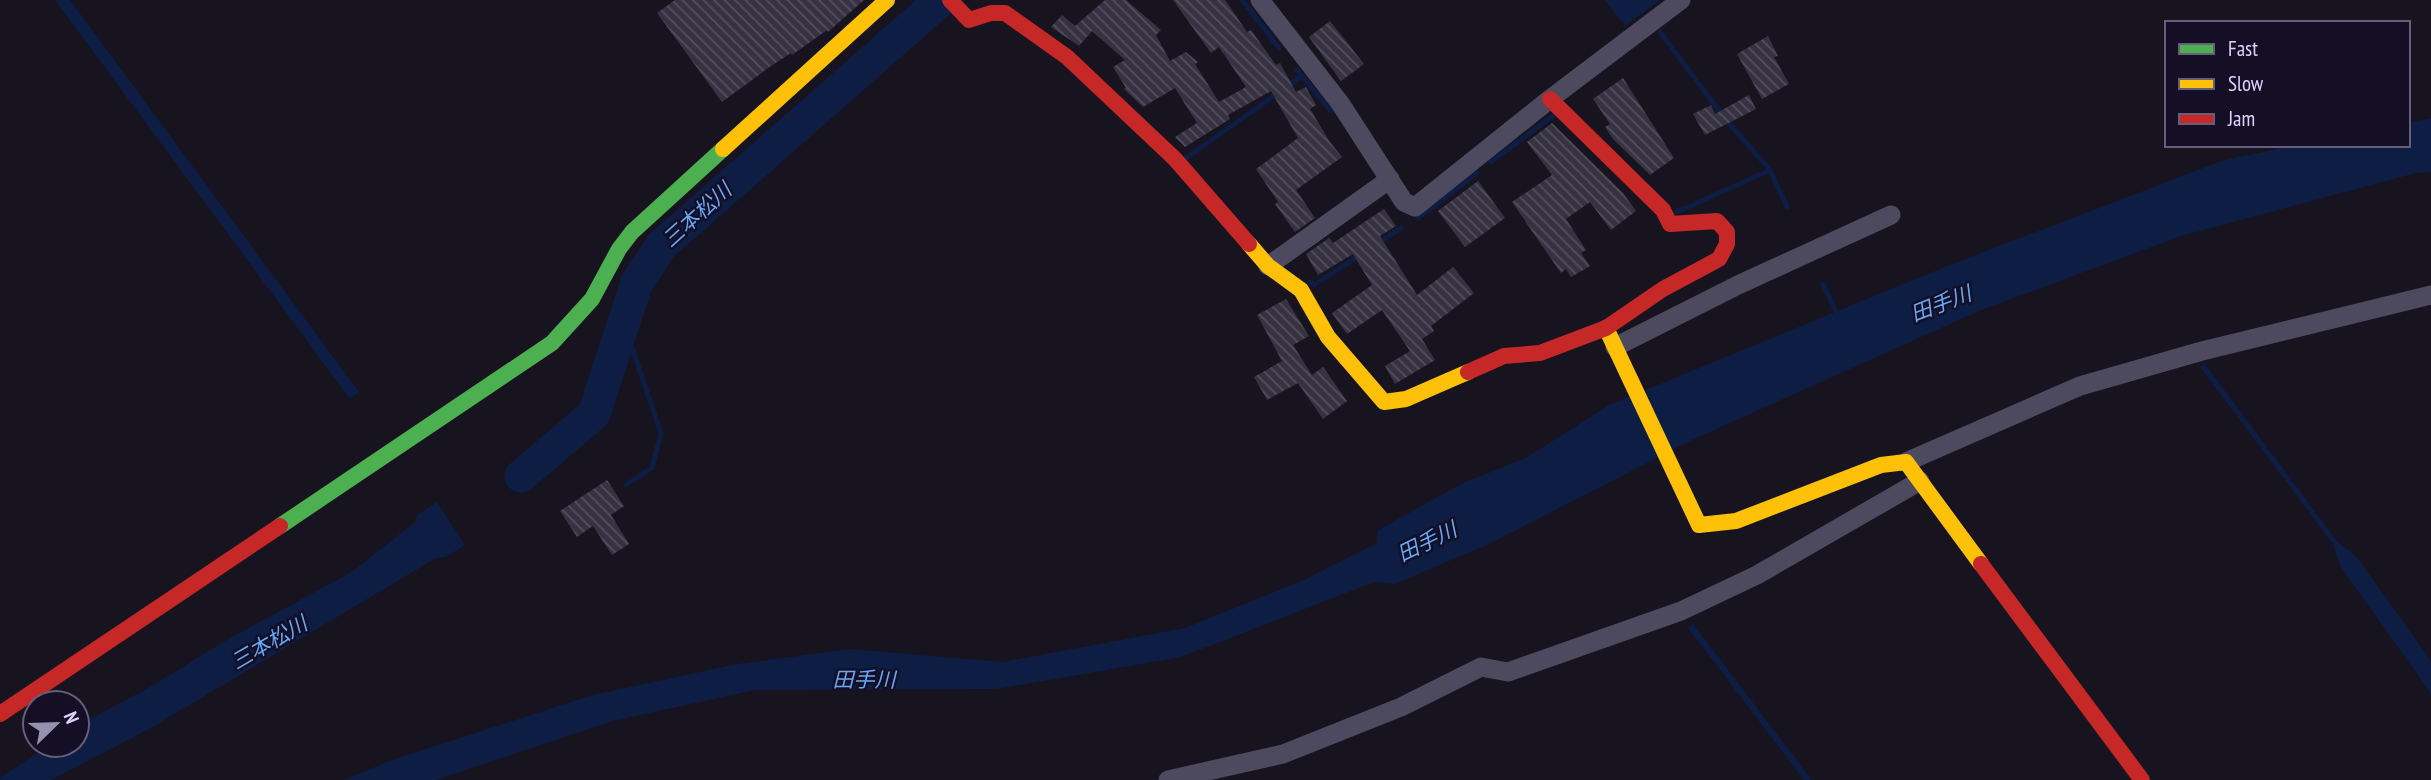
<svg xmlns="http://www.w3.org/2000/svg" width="2431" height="780" viewBox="0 0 2431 780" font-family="'PT Sans Narrow','Noto Sans JP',sans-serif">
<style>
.water{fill:#0e1d43}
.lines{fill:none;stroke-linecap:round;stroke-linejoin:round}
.stream{stroke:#0e1d43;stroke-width:5}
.river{stroke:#0e1d43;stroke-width:33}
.building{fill:url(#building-back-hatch)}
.street{stroke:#4d4a60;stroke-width:19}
.fast{stroke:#4caf50;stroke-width:16}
.slow{stroke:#ffc107;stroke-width:16}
.jam{stroke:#c62828;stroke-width:16}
.labels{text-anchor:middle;stroke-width:5;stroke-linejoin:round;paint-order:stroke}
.water-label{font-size:21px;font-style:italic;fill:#66a9fb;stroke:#150f25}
</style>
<defs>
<pattern id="building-back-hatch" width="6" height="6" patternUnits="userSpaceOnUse" patternTransform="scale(1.75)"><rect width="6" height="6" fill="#363242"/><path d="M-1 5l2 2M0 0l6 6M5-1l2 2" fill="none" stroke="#524f5e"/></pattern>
</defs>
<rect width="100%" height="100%" fill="#171420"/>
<g class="water">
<path d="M 55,0 L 70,0 L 359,392 L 350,399 Z"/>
<path d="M 1605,0 L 1660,0 L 1625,26 Z"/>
<path d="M 2431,118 L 2431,172 L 2416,173 L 2181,236 L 1979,311 L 1692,440 L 1489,544 L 1395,584 L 1374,582 L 1181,657 L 997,689 L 755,690 L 613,721 L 436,780 L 344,780 L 389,761 L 593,695 L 737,664 L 850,649 L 1002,662 L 1185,628 L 1302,581 L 1377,543 L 1378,530 L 1461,484 L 1526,458 L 1609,405 L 1947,266 L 2224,160 L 2298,145 L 2408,145 L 2408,123 Z"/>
<path d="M 2205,364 L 2337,541 L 2356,556 L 2431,661 L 2431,694 L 2341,567 L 2333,544 L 2200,367 Z"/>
<path d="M 437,502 L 465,545 L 446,557 L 436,558 L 151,728 L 51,780 L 0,780 L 0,778 L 49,745 L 77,745 L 77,726 L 81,724 L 150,687 L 230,638 L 352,572 L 415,522 L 417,515 Z"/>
<path d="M 1693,624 L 1812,780 L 1804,780 L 1688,628 Z"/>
</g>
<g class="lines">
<g class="stream">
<path d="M 920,0 L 928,11"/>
<path d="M 1242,0 L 1279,48"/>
<path d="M 1660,32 L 1726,120 L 1770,170 L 1787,207"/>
<path d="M 1297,70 L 1331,111"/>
<path d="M 1286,87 L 1302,76"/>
<path d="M 1186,158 L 1278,93"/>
<path d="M 1491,162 L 1554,115"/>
<path d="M 1677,212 L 1770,170"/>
<path d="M 1418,218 L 1477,173"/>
<path d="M 1377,244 L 1401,228"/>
<path d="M 1310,282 L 1314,285 L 1360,255"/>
<path d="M 1823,284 L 1839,318"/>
<path d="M 624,324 L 661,433 L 652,468 L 626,485"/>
</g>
<path class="river" d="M 521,476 L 594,414 L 637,282 L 662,245 L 941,0"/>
</g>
<g class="building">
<path d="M 675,0 L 864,0 L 828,32 L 827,30 L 792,55 L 791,53 L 771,66 L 722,102 L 657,13 Z"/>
<path d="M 1105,0 L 1126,0 L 1161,30 L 1156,35 L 1170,61 L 1186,52 L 1198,62 L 1195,64 L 1219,102 L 1246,87 L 1219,47 L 1211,53 L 1173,0 L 1225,0 L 1247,32 L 1251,30 L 1276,65 L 1280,63 L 1296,92 L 1306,87 L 1316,105 L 1310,109 L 1330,142 L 1342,157 L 1296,190 L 1315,218 L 1295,232 L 1275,204 L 1278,202 L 1256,169 L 1298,138 L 1271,91 L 1228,115 L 1230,119 L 1185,147 L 1175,137 L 1197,123 L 1175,88 L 1143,107 L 1124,89 L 1126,88 L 1113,67 L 1125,60 L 1092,31 L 1079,46 L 1051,27 L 1062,15 L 1075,26 Z"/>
<path d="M 1330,21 L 1364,64 L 1341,81 L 1309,37 Z"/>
<path d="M 1768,36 L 1778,56 L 1774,57 L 1789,84 L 1762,99 L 1737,54 Z"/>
<path d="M 1623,78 L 1674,158 L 1650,175 L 1613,139 L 1605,127 L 1610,124 L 1593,99 Z"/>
<path d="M 1749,95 L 1756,109 L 1705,135 L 1693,114 L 1711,105 L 1715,114 Z"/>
<path d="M 1552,123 L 1623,193 L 1636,211 L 1611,230 L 1590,202 L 1566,219 L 1586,250 L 1581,253 L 1590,266 L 1571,277 L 1566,269 L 1561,273 L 1512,202 L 1552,175 L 1527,142 Z"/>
<path d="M 1478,181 L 1505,218 L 1465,247 L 1438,211 Z"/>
<path d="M 1384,209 L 1396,226 L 1380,236 L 1417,295 L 1453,267 L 1474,293 L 1431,326 L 1434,331 L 1422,339 L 1435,360 L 1395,384 L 1385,366 L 1410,351 L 1382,310 L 1347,334 L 1332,313 L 1372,285 L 1353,254 L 1318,275 L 1306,254 L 1329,238 L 1333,243 Z"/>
<path d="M 1286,299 L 1309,336 L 1293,345 L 1312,375 L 1323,367 L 1347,401 L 1323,419 L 1298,383 L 1267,400 L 1254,377 L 1282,361 L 1257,315 Z"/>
<path d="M 607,480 L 624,506 L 611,515 L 629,544 L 612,555 L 593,526 L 577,537 L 560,511 Z"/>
</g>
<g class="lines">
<g class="street">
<path d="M 1260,0 L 1340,103 L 1404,202 L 1415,207 L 1550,99 L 1681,0"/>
<path d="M 1268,266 L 1390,179"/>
<path d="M 1615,347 L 1738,285 L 1891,215"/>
<path d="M 1906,462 L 2080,386 L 2202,351 L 2431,295"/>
<path d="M 1168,780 L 1283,754 L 1401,707 L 1481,667 L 1508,672 L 1681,611 L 1757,575 L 1920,481"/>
</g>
<path class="fast" d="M 280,526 L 552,343 L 592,299 L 619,249 L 632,232 L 723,149"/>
<g class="slow">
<path d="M 723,149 L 887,0"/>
<path d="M 1249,244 L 1268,266 L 1301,290 L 1328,337 L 1384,402 L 1406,399 L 1468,372"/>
<path d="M 1606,328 L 1699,525 L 1736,521 L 1881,465 L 1906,462 L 1981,564"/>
</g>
<g class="jam">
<path d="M 950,0 L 969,20 L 991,13 L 1005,13 L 1067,57 L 1175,159 L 1249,244"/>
<path d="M 1468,372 L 1504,356 L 1540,353 L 1606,328 L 1663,289 L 1719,259 L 1727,244 L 1727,232 L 1717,221 L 1670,224 L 1663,210 L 1550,99"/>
<path d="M 1981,564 L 2142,780"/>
<path d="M 0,714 L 280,526"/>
</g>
</g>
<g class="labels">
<g class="water-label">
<text transform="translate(697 215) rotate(-42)" y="7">三本松川</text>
<text transform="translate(1941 304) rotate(-21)" y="7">田手川</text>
<text transform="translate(1427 542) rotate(-26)" y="7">田手川</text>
<text transform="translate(269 643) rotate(-30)" y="7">三本松川</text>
<text x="864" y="687">田手川</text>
</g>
</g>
<rect x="2165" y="21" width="245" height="126" fill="#150f25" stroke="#655e7c" stroke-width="2"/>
<rect x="2179" y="44" width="35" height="10" fill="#4caf50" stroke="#655e7c" stroke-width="2"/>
<text x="2228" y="56" font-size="21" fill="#dcd4fe">Fast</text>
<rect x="2179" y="79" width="35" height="10" fill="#ffc107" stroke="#655e7c" stroke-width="2"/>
<text x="2228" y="91" font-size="21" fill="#dcd4fe">Slow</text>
<rect x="2179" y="114" width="35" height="10" fill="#c62828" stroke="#655e7c" stroke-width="2"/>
<text x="2228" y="126" font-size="21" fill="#dcd4fe">Jam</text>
<g transform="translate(56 724) rotate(67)"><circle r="33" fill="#150f25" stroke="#655e7c" stroke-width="2"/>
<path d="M0-5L12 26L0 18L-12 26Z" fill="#9791b0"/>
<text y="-10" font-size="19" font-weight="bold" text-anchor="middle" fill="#dcd4fe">N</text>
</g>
</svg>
